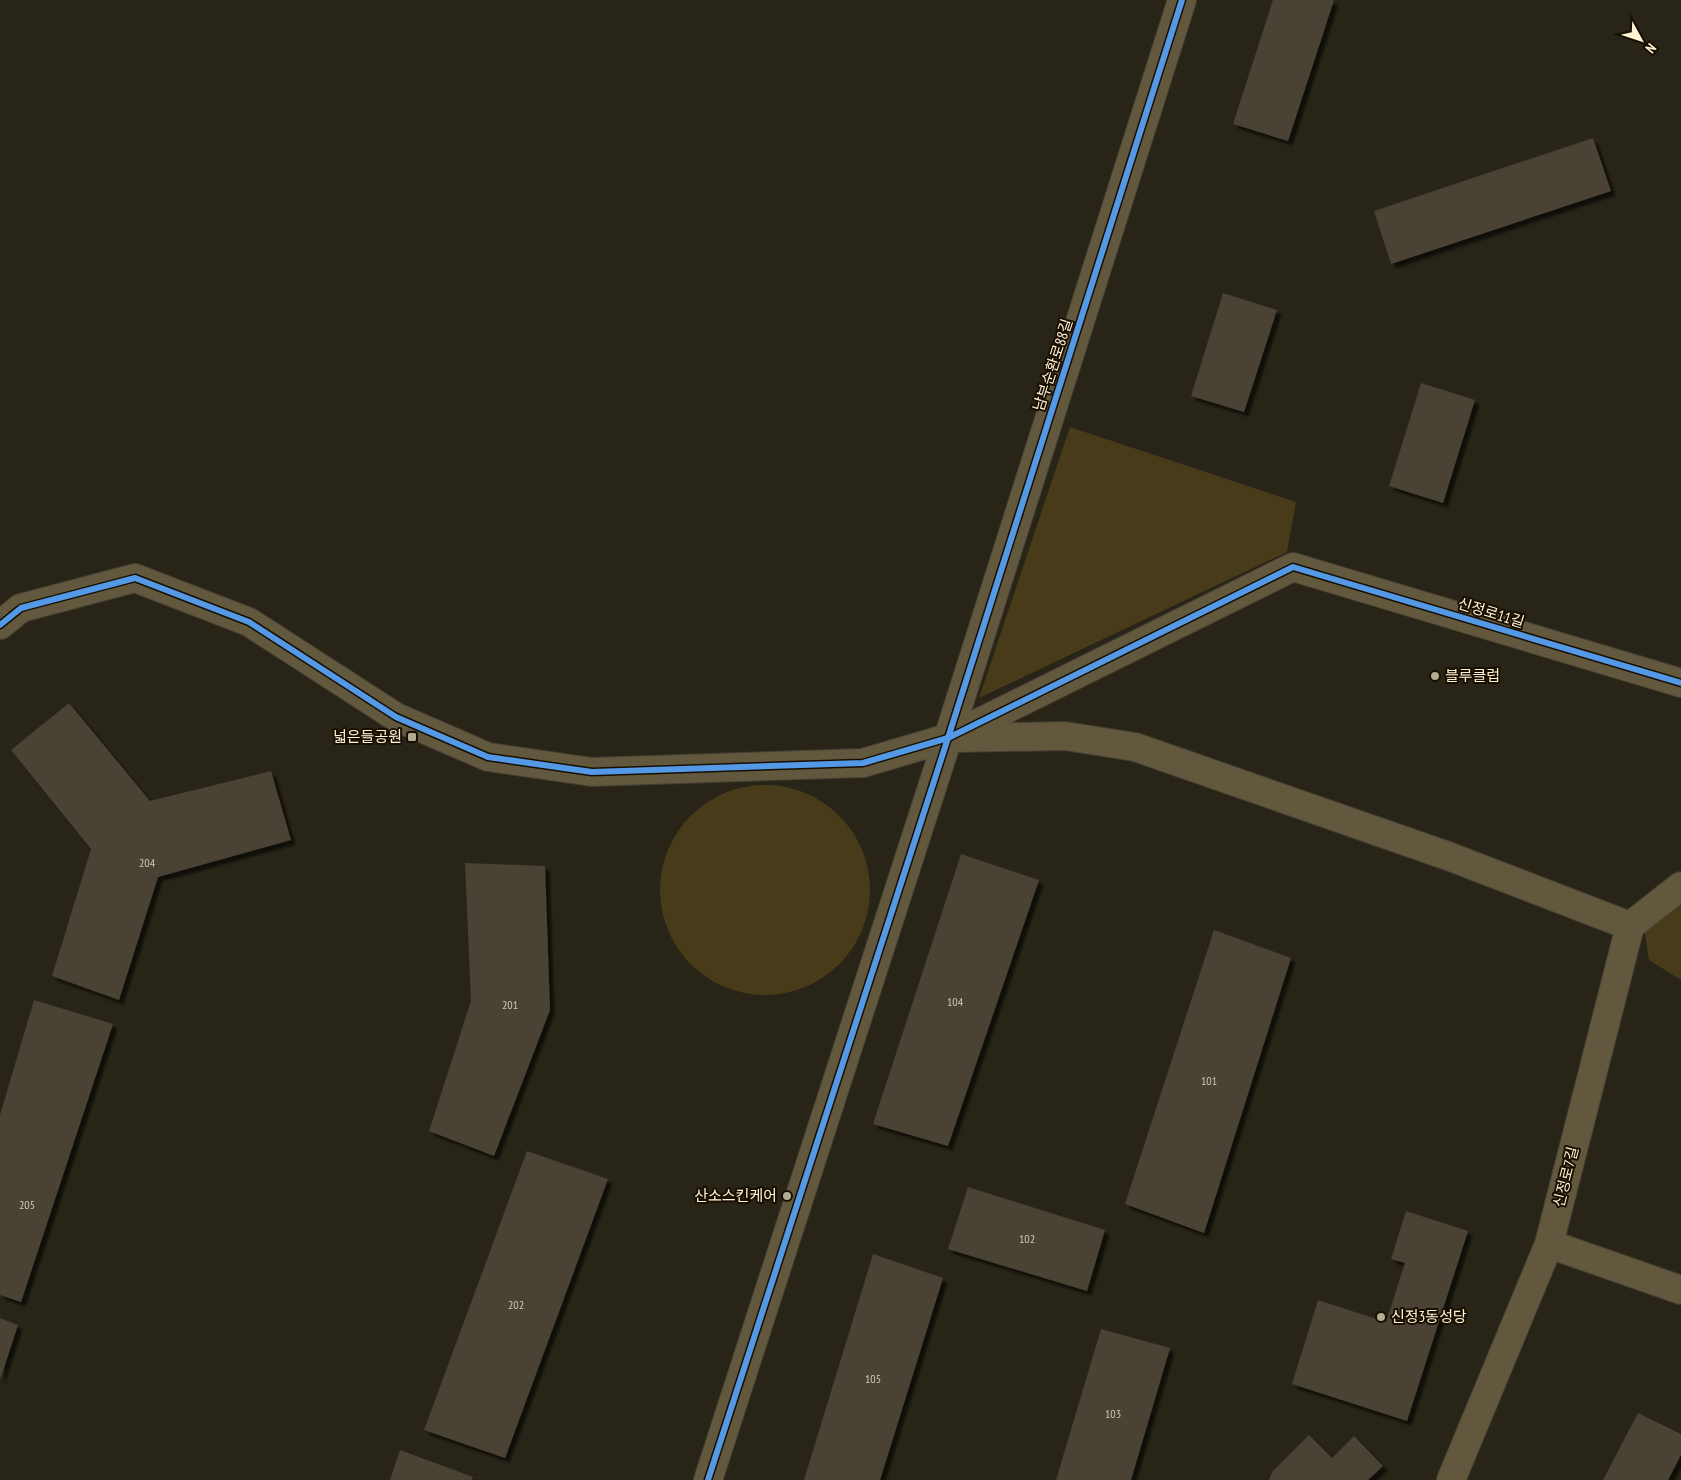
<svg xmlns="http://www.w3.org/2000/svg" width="1681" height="1480" viewBox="0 0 1681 1480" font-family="'PT Sans Narrow','Noto Sans KR',sans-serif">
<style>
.green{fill:#483b1a}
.building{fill:#484234;filter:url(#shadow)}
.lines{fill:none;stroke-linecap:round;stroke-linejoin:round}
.minor-casing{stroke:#443f33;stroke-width:30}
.minor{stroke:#61583e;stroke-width:28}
.cycleway-casing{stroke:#180f00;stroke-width:9}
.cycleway{stroke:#5399e6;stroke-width:6}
.poi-dot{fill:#b3ab92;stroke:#180f00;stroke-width:2}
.labels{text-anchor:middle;stroke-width:4;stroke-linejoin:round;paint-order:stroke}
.number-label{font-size:12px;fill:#d0c7ad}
.street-label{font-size:15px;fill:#fef3d5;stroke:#180f00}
.poi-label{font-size:15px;fill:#fef3d5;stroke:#180f00;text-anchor:start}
</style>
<defs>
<filter id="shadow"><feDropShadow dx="4.5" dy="4.5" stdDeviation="1" flood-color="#0009"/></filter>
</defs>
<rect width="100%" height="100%" fill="#282417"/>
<g class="green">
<path d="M 1070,427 L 1296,502 L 1287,552 L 979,698 Z"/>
<circle cx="765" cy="890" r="105"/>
<path d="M 1681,901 L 1681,980 L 1649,960 L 1644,928 Z"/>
</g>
<g class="building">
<path d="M 1273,0 L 1334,0 L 1288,141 L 1233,124 Z"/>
<path d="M 1593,138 L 1611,191 L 1391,264 L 1374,211 Z"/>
<path d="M 1223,293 L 1277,310 L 1244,412 L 1191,396 Z"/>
<path d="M 1421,383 L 1475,400 L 1443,503 L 1389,486 Z"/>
<path d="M 69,703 L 150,801 L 271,771 L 291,840 L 158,877 L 119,1000 L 52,976 L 91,849 L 11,750 Z"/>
<path d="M 961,854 L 1039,880 L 948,1146 L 873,1124 Z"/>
<path d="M 465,863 L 545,866 L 550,1010 L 494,1156 L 429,1131 L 471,1001 Z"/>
<path d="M 1214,930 L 1291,958 L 1204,1233 L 1125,1204 Z"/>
<path d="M 34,1000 L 113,1024 L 21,1302 L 0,1295 L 0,1115 Z"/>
<path d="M 527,1151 L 608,1179 L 505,1458 L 424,1430 Z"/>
<path d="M 968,1187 L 1105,1230 L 1087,1291 L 948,1249 Z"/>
<path d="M 1406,1211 L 1468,1231 L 1407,1421 L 1292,1384 L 1318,1300 L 1386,1322 L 1405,1263 L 1391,1259 Z"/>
<path d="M 873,1254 L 943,1278 L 880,1480 L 804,1480 Z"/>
<path d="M 0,1318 L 18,1325 L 0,1380 Z"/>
<path d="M 1101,1329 L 1170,1348 L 1131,1480 L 1056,1480 Z"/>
<path d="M 1638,1413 L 1681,1434 L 1681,1455 L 1668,1480 L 1603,1480 Z"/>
<path d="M 1309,1435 L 1332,1458 L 1354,1436 L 1383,1466 L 1368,1480 L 1269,1480 L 1272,1472 Z"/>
<path d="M 400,1450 L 473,1477 L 472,1480 L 390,1480 Z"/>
</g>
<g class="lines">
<g class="minor-casing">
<g id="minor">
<path d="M 0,625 L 21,608 L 135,578 L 249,622 L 396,717 L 488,757 L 592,772 L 863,763 L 948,738 L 1293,567 L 1681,683"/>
<path d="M 954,738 L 1065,736 L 1135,747 L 1448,856 L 1630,926"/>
<path d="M 1549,1244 L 1681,1290"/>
<path d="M 708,1480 L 948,738 L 1182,0"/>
<path d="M 1451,1480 L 1549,1244 L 1630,926 L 1681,886"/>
</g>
</g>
<use href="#minor" class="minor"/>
<g class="cycleway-casing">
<g id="cycleway">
<path d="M 0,625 L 21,608 L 135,578 L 249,622 L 396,717 L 488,757 L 592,772 L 863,763 L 948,738 L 1293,567 L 1681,683"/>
<path d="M 708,1480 L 948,738 L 1182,0"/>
</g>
</g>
<use href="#cycleway" class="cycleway"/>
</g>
<g class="poi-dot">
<circle cx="1435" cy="676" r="5"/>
<rect x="407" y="732" width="10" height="10" rx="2.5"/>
<circle cx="787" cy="1196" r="5"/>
<circle cx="1381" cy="1317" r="5"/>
</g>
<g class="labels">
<g class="number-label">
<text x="147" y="867">204</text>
<text x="955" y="1006">104</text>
<text x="510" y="1009">201</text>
<text x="1209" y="1085">101</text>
<text x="27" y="1209">205</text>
<text x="1027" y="1243">102</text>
<text x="516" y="1309">202</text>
<text x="873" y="1383">105</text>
<text x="1113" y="1418">103</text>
</g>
<g class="street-label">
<text transform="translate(1053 365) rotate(-72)" y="5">남부순환로88길</text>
<text transform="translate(1491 613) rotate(17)" y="5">신정로11길</text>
<text transform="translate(1566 1177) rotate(-76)" y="5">신정로7길</text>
</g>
<g class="poi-label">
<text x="1445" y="681">블루클럽</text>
<text x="402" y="742" text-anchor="end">넓은들공원</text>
<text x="777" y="1201" text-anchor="end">산소스킨케어</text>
<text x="1391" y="1322">신정3동성당</text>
</g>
</g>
<g transform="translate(1641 40) rotate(130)" stroke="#180f00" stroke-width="4" paint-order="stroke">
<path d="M0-4L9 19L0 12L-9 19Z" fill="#fef3d5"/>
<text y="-8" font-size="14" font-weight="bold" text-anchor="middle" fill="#fef3d5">N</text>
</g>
</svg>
